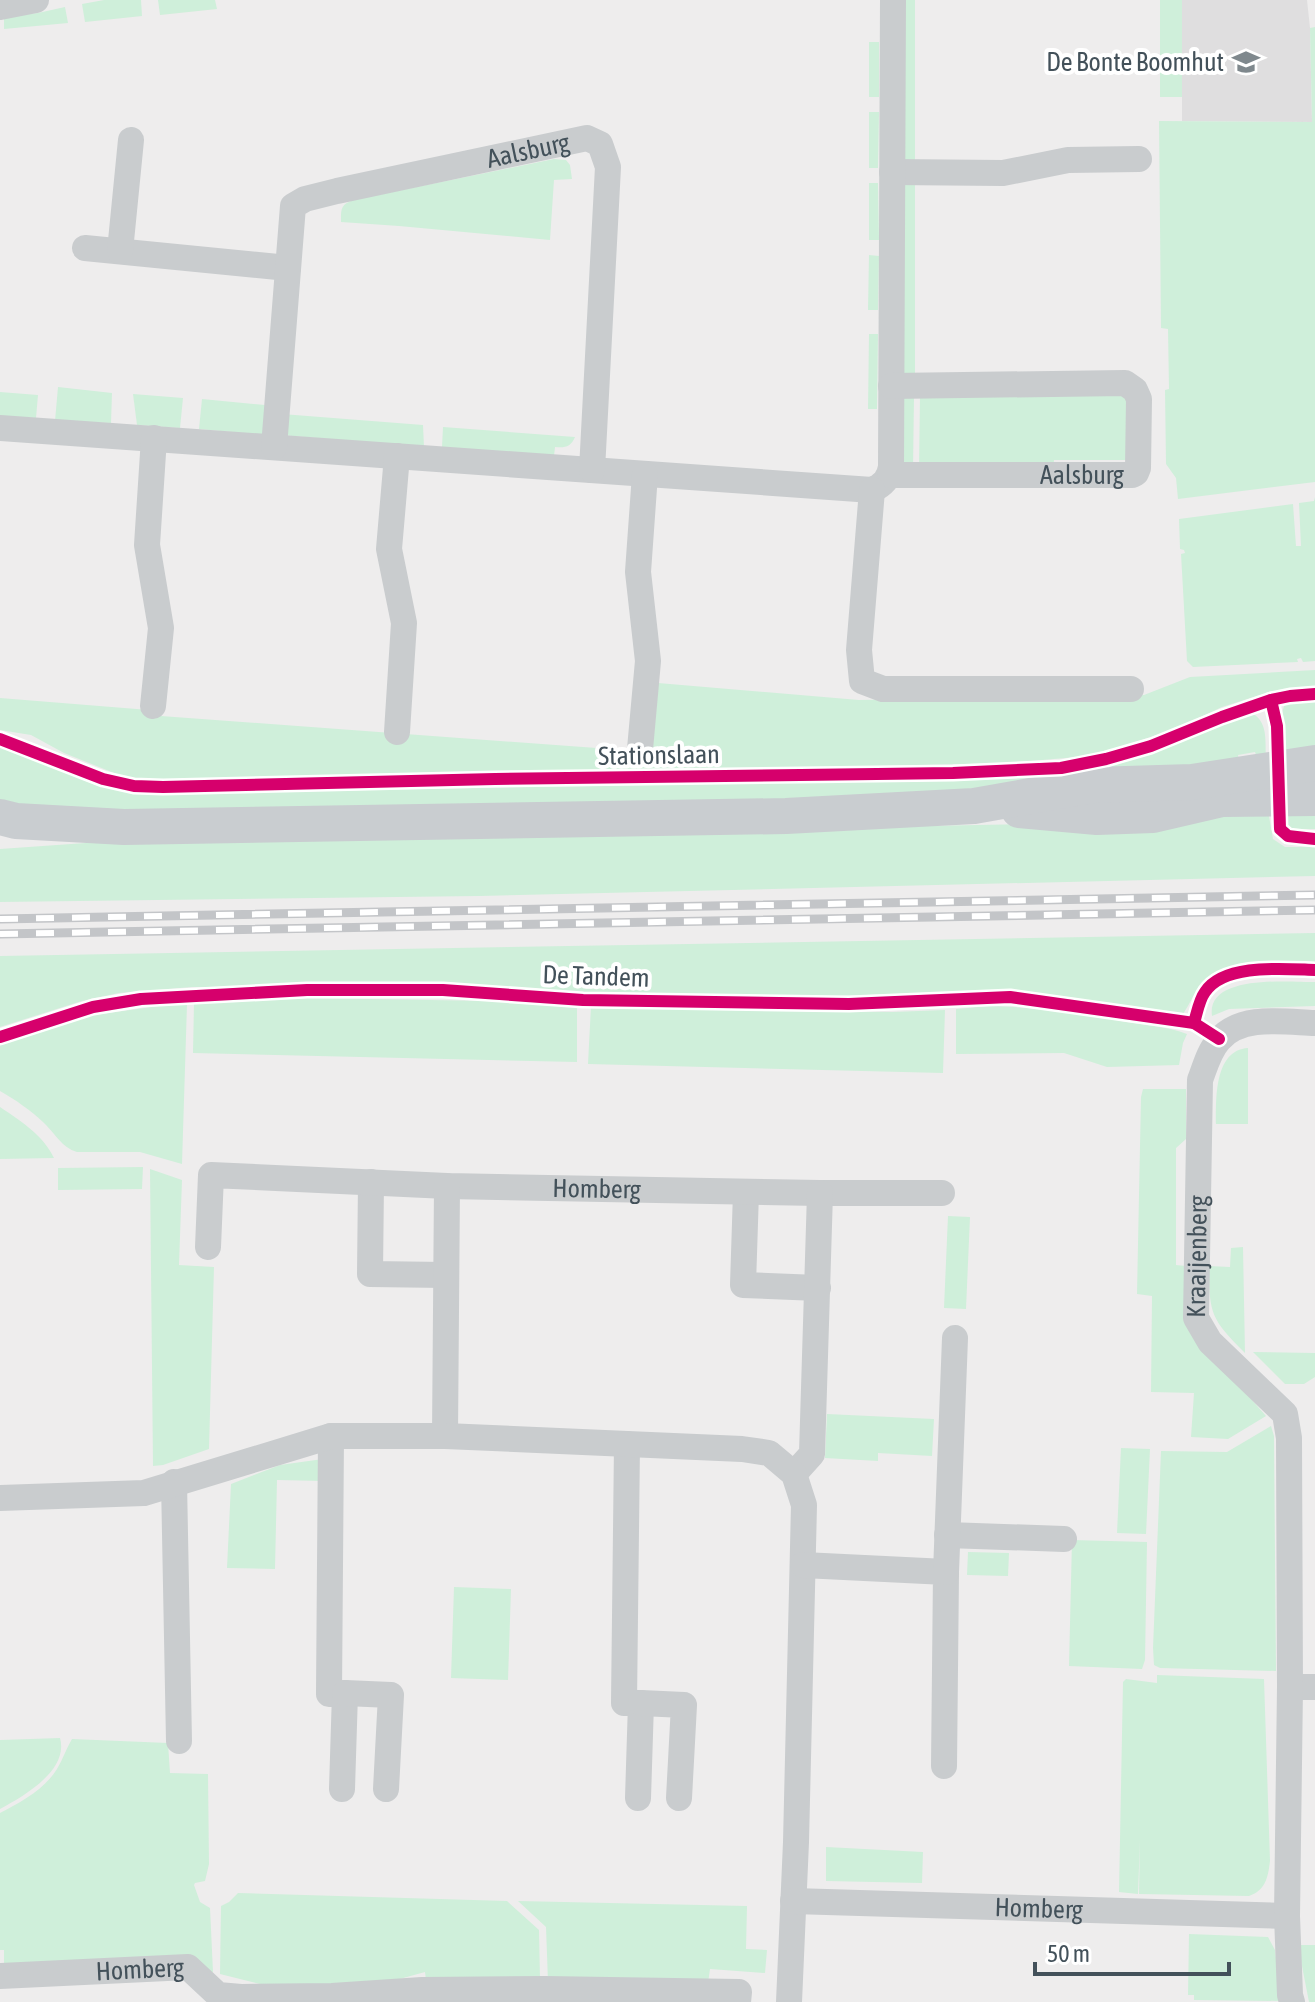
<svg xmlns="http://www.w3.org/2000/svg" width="1315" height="2002" viewBox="0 0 1315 2002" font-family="'Asap Condensed',sans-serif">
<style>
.education{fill:#dfdedf}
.green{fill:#cfefda}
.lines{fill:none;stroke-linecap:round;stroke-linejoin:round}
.street{stroke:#c9ccce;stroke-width:26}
.secondary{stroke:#c9cdd0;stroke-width:36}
.rail-casing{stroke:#c3c5c8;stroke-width:9}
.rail{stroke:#fff;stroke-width:6;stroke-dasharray:18;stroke-linecap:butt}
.cycleway-casing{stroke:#fff;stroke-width:17}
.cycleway{stroke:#d6006c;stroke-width:12}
.labels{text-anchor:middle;stroke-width:8;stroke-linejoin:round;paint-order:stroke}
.poi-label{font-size:26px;fill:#43515a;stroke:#fff;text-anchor:end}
.street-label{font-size:26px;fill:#43515a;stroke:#fff}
</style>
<rect width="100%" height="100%" fill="#eeeded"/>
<path class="education" d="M 1182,0 L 1307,0 L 1310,28 L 1312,122 L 1182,121 Z"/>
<g class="green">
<path d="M 104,0 L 141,0 L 142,16 L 85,22 L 82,4 Z"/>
<path d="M 158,0 L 215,0 L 217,9 L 160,15 Z"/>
<rect x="904" y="0" width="11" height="163"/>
<rect x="1160" y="0" width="22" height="97"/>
<path d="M 65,7 L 68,23 L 4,29 L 4,17 L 38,13 Z"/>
<path d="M 1315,27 L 1315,482 L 1178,499 L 1176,478 L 1166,464 L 1165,390 L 1169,389 L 1168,329 L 1161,328 L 1159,121 L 1312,122 L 1310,28 Z"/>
<rect x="869" y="42" width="10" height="55"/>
<path d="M 869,112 L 879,112 L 878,168 L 869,168 Z"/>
<path d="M 554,159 L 566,160 L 570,165 L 572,179 L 554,180 L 550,240 L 399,226 L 341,222 C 341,210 340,205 353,200 Z"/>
<path d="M 869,183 L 878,183 L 879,240 L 869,240 Z"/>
<path d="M 903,183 L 915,184 L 915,378 L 903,377 Z"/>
<path d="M 869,255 L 879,256 L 878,310 L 868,310 Z"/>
<path d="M 869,334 L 878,334 L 877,409 L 868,409 Z"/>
<path d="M 58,387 L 112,393 L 111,423 L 55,421 Z"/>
<path d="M 0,392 L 38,395 L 36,418 L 0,416 Z"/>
<path d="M 133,394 L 183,398 L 180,428 L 137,425 Z"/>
<path d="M 903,396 L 914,396 L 913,470 L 902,470 Z"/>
<path d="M 920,396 L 1127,396 L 1127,460 L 1054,460 L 1053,471 L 919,471 Z"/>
<path d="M 202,399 L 265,405 L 263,435 L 199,429 Z"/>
<path d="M 282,414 L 423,425 L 424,447 L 281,435 Z"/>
<path d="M 443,427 L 575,437 C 571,447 565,448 555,447 L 554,456 L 442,447 Z"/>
<path d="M 1315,497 L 1315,661 L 1303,662 L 1301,658 L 1297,659 L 1298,662 L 1193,667 L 1187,661 L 1181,554 L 1185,553 L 1184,550 L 1180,549 L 1179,519 L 1293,504 L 1296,546 L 1301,546 L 1299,503 L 1314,501 Z"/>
<path d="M 1315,670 L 1315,687 L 1288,689 L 1260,695 L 1222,707 L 1177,728 L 1136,742 L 1089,756 L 1008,763 L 170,783 L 124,777 L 64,753 L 31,735 L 0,730 L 0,698 L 149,710 L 161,716 L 651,752 L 658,683 L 859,700 L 1144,695 L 1190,677 Z"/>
<path d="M 1315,700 L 1315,757 L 1284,762 C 1283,750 1276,706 1289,701 C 1296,698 1308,700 1315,700 Z"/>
<path d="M 1247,715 L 1255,715 C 1268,725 1265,742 1266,757 L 1257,758 L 1255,752 L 1238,755 L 1239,761 L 1209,766 L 880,797 L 79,814 L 0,810 L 0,747 L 24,755 L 98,786 L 144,794 L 996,779 C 1038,776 1079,773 1119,763 C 1164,751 1204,730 1247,715 Z"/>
<path d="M 1285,804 L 1315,804 L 1315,829 L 1288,829 L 1285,826 Z"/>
<path d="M 1267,805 L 1273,839 L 1285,847 L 1315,847 L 1315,876 L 479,896 L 0,902 L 0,849 L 114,841 L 1083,823 Z"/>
<path d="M 1315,933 L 1315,966 C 1279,965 1233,955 1204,982 C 1195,990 1190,1004 1183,1014 L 1021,994 L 982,991 L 808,997 L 691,997 L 582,995 L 435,987 L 192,987 L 119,993 L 82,1001 L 0,1027 L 0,956 Z"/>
<path d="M 1315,982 L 1315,1006 L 1229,1009 L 1212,1016 C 1206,974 1289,982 1315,982 Z"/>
<path d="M 307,998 L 490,1001 L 577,1005 L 577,1062 L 193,1053 L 194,1003 Z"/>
<path d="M 173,1004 L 187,1004 L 182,1164 L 140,1152 L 77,1152 C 62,1148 54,1132 43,1122 C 30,1110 16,1100 0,1091 L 0,1044 L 94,1015 Z"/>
<path d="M 591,1006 L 602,1008 L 892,1012 L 945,1010 L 943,1073 L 588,1064 Z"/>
<path d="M 989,1006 C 1036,1007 1080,1013 1126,1022 C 1149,1026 1165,1026 1187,1034 L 1183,1043 L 1179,1065 L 1107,1067 L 1064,1053 L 956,1054 L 956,1009 Z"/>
<path d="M 1248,1048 L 1248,1124 L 1216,1124 C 1216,1100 1214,1050 1248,1048 Z"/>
<path d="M 1143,1089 L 1186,1089 L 1186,1139 L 1176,1148 L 1176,1265 L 1186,1266 L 1200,1341 L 1266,1416 L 1228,1439 L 1191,1437 L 1194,1393 L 1151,1392 L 1152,1296 L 1137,1294 L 1141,1097 Z"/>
<path d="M 0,1107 C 21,1121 43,1135 54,1158 L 0,1159 Z"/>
<path d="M 143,1167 L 142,1189 L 58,1190 L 58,1168 Z"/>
<path d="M 150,1169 L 182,1180 L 179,1265 L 214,1267 L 209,1449 L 163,1465 L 153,1466 Z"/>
<path d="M 948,1216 L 970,1217 L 966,1309 L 944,1308 Z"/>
<path d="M 1243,1247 L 1245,1353 C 1211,1319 1209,1314 1209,1266 L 1230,1267 L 1231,1248 Z"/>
<path d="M 1253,1352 L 1315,1353 L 1315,1377 L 1304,1384 L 1285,1384 Z"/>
<path d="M 827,1414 L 934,1419 L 932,1456 L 878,1453 L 878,1461 L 825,1458 Z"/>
<path d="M 1271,1426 L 1274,1436 L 1276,1671 L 1160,1668 L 1154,1665 L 1153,1648 L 1161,1451 L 1227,1452 Z"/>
<path d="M 1121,1448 L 1150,1449 L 1146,1534 L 1117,1533 Z"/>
<path d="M 323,1459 L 323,1481 L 277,1480 L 275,1569 L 227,1568 L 231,1484 L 280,1465 Z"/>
<path d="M 1072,1540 L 1147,1542 L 1145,1660 L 1142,1669 L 1069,1666 Z"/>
<path d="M 968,1552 L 1009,1553 L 1008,1576 L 967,1575 Z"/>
<path d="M 454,1587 L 511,1589 L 508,1680 L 451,1678 Z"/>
<path d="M 1157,1675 L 1264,1679 L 1270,1861 C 1268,1877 1266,1890 1249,1896 L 1139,1894 L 1140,1840 L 1138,1894 L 1119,1892 L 1123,1682 L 1126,1679 L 1157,1683 Z"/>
<path d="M 60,1738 C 69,1770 24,1796 0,1809 L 0,1740 Z"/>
<path d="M 72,1739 L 168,1743 L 170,1773 L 208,1774 L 209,1864 L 205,1881 L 195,1883 L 194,1885 L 200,1902 L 210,1908 L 213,1972 L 4,1965 L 4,1950 L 0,1950 L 0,1813 C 21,1802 44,1790 57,1769 C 63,1759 66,1749 72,1739 Z"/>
<path d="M 826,1847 L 923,1852 L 922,1883 L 826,1881 Z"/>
<path d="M 238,1893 L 507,1901 L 539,1930 L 540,1979 L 426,1980 L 425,1972 L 378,1985 L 268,1986 L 220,1974 L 221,1906 L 229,1902 Z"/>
<path d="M 518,1901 L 747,1906 L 746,1949 L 767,1950 L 765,1973 L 710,1969 L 708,1983 L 548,1982 L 546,1927 Z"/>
<path d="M 1189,1934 L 1268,1937 L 1275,1950 L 1281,2001 L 1194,2000 L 1194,1995 L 1188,1995 Z"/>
<path d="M 1300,1945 L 1315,1945 L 1315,2002 L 1309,2002 L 1301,1961 Z"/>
</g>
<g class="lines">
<g class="street">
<path d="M 0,7 L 36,0"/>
<path d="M 892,172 L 1003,173 L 1068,160 L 1139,159"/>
<path d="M 85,248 L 288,268"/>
<path d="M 120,251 L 131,140"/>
<path d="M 0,428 L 872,490 C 883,485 889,479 891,467 L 893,0"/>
<path id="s1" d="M 274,447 L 293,206 L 305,199 L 337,191 L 587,138 L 600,144 L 608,167 L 592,470"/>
<path d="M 397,456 L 389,549 L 404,623 L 397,732"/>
<path id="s2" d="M 890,475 L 1132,475 L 1136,473 L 1138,468 L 1139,399 L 1135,390 L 1125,383 L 891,386"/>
<path d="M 872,490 L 859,650 L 862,681 L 883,689 L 1131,689"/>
<path d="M 153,706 L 161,628 L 147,545 L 154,438"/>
<path d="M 640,749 L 648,661 L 638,572 L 645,474"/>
<path d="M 371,1182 L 370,1274 L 446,1275"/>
<path d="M 746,1192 L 743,1285 L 818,1288"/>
<path id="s3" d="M 208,1247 L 211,1175 L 447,1186 L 820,1193 L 942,1193"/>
<path d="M 331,1436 L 329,1694 L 345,1693 L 342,1789"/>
<path d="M 445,1436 L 447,1186"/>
<path d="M 627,1444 L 624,1703 L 641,1703 L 638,1798"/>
<path d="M 794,1474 L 812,1454 L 820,1193"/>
<path d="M 174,1482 L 179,1741"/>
<path d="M 0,1498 L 144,1493 L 331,1436 L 445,1436 L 742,1449 L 769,1453 L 794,1474 L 804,1505 L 796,1842 L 789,2002"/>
<path d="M 947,1535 L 1064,1539"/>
<path d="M 803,1565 L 946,1572 L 944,1766"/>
<path d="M 946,1572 L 955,1338"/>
<path d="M 1290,1687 L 1315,1687"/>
<path d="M 345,1693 L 391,1695 L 386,1789"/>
<path d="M 641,1703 L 684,1705 L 679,1798"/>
<path id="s4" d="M 793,1901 L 1287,1916"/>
<path id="s5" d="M 0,1976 L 188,1967 L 218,1995 L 241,1997 L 332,1996 L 422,1990 L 545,1989 L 739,1992 L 738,2002"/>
<path id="s6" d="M 1292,2002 L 1290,1995 L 1287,1916 L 1290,1687 L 1289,1438 L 1285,1414 L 1210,1342 L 1196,1318 L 1200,1080 C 1205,1067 1209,1051 1219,1040 C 1241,1014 1285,1022 1315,1023"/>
</g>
<g class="secondary">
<path d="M 1019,810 L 1097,817 L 1153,815 L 1222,799 L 1315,798"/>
<path d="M 0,817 L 16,821 L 124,827 L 786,816 L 974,806 L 1093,785 L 1192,782 L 1315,763"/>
</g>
<g class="rail-casing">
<g id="rail">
<path d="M 0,919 L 1315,895"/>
<path d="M 0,934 L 1315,910"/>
</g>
</g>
<use href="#rail" class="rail"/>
<g class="cycleway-casing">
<g id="cycleway">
<path d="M 1271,700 L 1277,726 L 1280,829 L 1288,836 L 1315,839"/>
<path d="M 0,739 L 103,779 L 134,786 L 163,787 L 495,779 L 953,773 L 1061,768 L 1106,759 L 1151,746 L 1222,717 L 1271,700 L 1290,696 L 1315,694"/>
<path d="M 0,1037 L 93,1007 L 141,999 L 307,990 L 443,990 L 583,1000 L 849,1004 L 1010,997 L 1194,1023"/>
<path d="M 1219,1039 L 1194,1023 C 1197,1013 1199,1000 1205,992 C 1224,963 1284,969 1315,970"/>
</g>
</g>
<use href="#cycleway" class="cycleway"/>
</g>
<defs>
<g id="school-bare" transform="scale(2.16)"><path d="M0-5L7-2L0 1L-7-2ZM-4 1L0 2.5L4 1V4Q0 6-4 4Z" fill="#7f888d" stroke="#fff" stroke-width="2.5" paint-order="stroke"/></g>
</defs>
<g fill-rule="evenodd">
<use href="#school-bare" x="1246" y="62"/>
</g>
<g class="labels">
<g class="poi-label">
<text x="1224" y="71">De Bonte Boomhut</text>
</g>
<g class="street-label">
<text dy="9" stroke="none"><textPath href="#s1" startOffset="484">Aalsburg</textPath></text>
<text dy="9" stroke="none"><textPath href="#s2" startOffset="192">Aalsburg</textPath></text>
<text transform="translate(659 755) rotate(-1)" y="9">Stationslaan</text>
<text transform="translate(596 976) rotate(2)" y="9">De Tandem</text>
<text dy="9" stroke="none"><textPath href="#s3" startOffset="458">Homberg</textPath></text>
<text dy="9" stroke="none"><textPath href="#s6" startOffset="782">Kraaijenberg</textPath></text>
<text dy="9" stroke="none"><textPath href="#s4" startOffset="246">Homberg</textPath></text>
<text dy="9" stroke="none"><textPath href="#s5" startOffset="140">Homberg</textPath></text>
</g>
</g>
<path d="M1035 1962v12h194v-12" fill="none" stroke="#43515a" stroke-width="4"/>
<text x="1047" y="1962" font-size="24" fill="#43515a" stroke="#ffffff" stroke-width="6" paint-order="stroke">50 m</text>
</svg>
